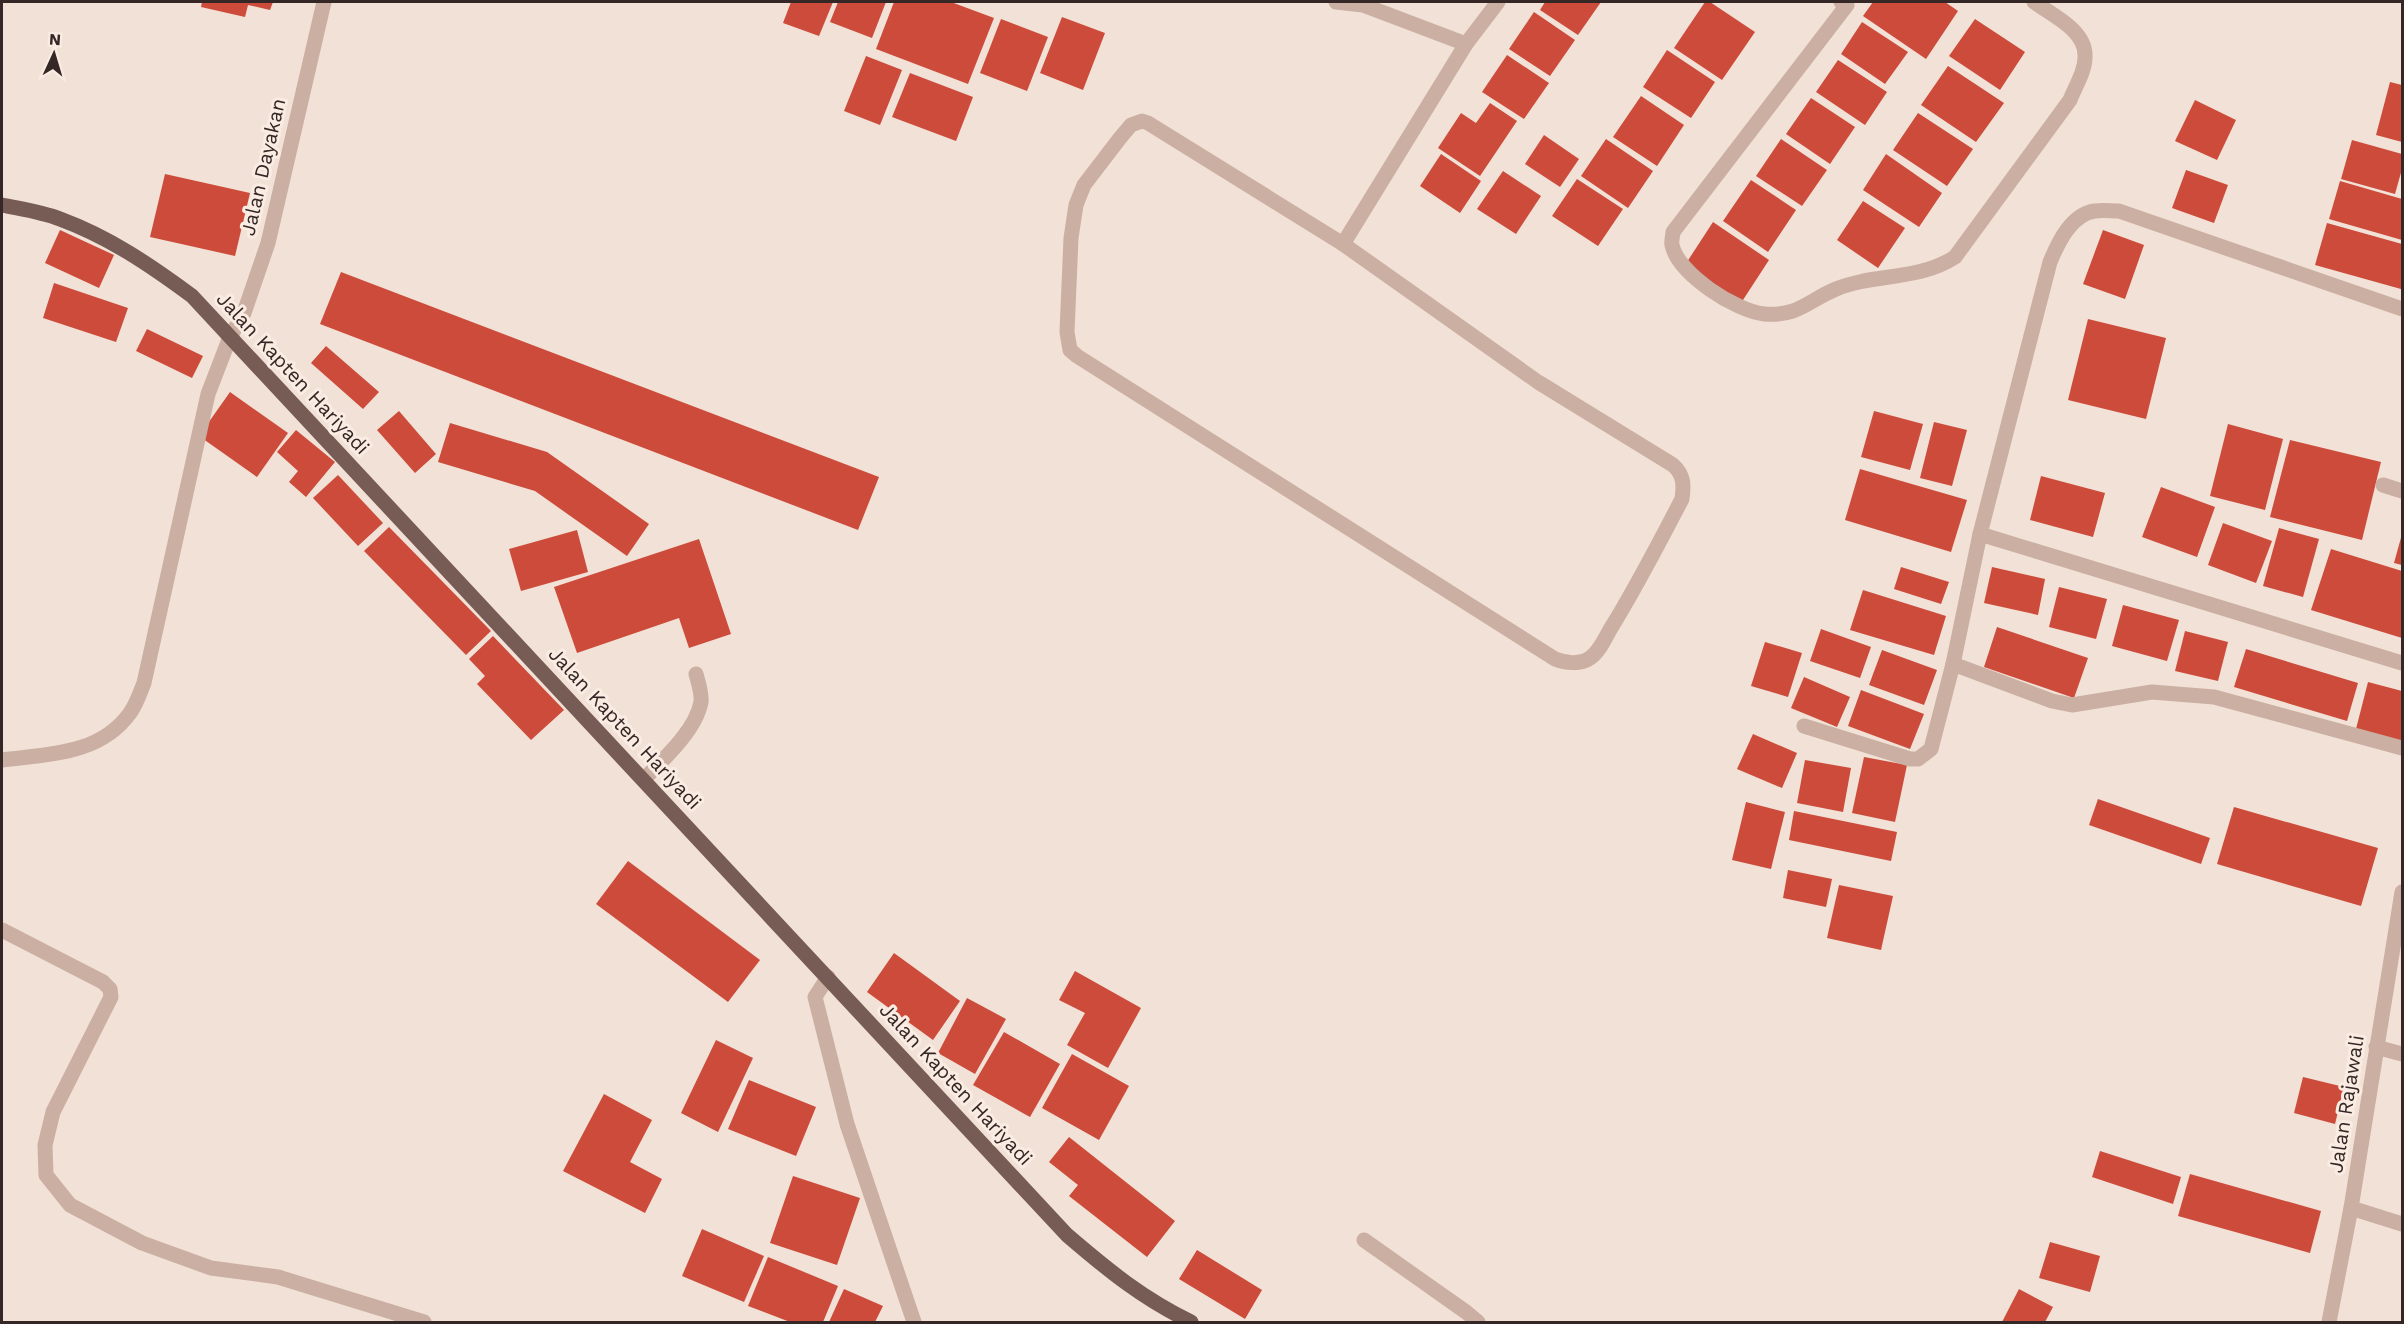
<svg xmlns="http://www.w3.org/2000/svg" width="2404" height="1324" viewBox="0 0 2404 1324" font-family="'Work Sans',sans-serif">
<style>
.building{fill:#cc4b3a}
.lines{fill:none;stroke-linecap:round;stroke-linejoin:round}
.minor{stroke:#caafa2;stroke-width:15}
.major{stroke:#775c55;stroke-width:15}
.labels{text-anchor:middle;stroke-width:6;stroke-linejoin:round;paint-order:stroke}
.street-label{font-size:20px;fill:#342725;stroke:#faece2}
</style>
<rect width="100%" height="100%" fill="#f2e1d6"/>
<g class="building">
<path d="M 202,2 L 273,2 L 270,10 L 248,5 L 245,17 L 201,7 Z"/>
<path d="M 791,2 L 833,2 L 819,36 L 783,23 Z"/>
<path d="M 838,2 L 886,2 L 872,38 L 830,22 Z"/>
<path d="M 894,2 L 951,2 L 994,18 L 968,84 L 876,49 Z"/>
<path d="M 1545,2 L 1601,2 L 1578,35 L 1540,10 Z"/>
<path d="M 1705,2 L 1710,2 L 1755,32 L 1722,80 L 1674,48 Z"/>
<path d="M 1873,2 L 1945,2 L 1958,11 L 1926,59 L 1863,16 Z"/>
<path d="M 1534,12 L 1575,40 L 1550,76 L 1509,49 Z"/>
<path d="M 1062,17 L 1105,33 L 1083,90 L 1040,73 Z"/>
<path d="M 1001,19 L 1048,37 L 1027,91 L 980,73 Z"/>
<path d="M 1975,19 L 2025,52 L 2000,90 L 1949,56 Z"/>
<path d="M 1862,22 L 1908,52 L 1885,84 L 1841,54 Z"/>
<path d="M 1667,50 L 1715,82 L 1691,118 L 1643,87 Z"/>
<path d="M 1507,55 L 1549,83 L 1524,119 L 1482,92 Z"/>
<path d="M 866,56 L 902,70 L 880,125 L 844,111 Z"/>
<path d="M 1838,60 L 1887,92 L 1865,125 L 1816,92 Z"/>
<path d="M 1948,66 L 2004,103 L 1976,142 L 1921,105 Z"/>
<path d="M 910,73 L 973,97 L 956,141 L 892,117 Z"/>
<path d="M 2390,82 L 2402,85 L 2402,142 L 2376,135 Z"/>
<path d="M 1641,96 L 1684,125 L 1657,166 L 1613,137 Z"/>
<path d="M 1811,98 L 1855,127 L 1830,164 L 1786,134 Z"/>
<path d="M 2195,100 L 2236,120 L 2217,160 L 2175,141 Z"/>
<path d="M 1490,103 L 1517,121 L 1480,176 L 1438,148 L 1461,113 L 1476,123 Z"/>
<path d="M 1918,113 L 1973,149 L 1947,186 L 1893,150 Z"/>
<path d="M 1544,135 L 1579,159 L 1560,187 L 1525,164 Z"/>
<path d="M 1606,139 L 1653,171 L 1628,208 L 1581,176 Z"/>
<path d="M 1781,139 L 1827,170 L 1802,206 L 1756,176 Z"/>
<path d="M 2352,140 L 2402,154 L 2402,169 L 2395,194 L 2341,179 Z"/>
<path d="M 1441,154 L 1481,181 L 1460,213 L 1420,186 Z"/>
<path d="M 1886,154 L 1942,193 L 1919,227 L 1863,190 Z"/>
<path d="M 2186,170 L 2228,185 L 2214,223 L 2172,208 Z"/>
<path d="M 1503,171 L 1541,196 L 1516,234 L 1477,209 Z"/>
<path d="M 165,174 L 250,193 L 235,256 L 150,237 Z"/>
<path d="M 1577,179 L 1623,209 L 1598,246 L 1552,216 Z"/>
<path d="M 1751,180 L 1796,210 L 1768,252 L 1723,221 Z"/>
<path d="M 2340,181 L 2402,199 L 2402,240 L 2329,219 Z"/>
<path d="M 1863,201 L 1905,228 L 1878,268 L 1837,240 Z"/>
<path d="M 1713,222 L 1769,260 L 1741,303 L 1685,265 Z"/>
<path d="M 2327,223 L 2402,244 L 2401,289 L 2315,265 Z"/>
<path d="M 60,230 L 114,255 L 99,288 L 45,263 Z"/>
<path d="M 2103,230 L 2144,245 L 2125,299 L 2083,284 Z"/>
<path d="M 341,272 L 879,477 L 858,530 L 320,324 Z"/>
<path d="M 54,283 L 128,308 L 116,342 L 43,318 Z"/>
<path d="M 2088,319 L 2166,338 L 2146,419 L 2068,400 Z"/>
<path d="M 147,329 L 203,356 L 192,378 L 136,351 Z"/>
<path d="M 326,346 L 379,392 L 363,409 L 311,363 Z"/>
<path d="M 230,392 L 288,433 L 257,477 L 199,436 Z"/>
<path d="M 399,411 L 436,454 L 415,473 L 377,430 Z"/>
<path d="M 1874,411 L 1923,424 L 1910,470 L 1861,457 Z"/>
<path d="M 1934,422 L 1967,430 L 1952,486 L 1920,478 Z"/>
<path d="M 450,423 L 547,452 L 649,524 L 627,556 L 535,491 L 438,462 Z"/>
<path d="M 2228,424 L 2283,439 L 2265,510 L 2210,496 Z"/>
<path d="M 296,430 L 335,462 L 306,497 L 289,482 L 298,471 L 277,452 Z"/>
<path d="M 2290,440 L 2381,462 L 2362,540 L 2270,517 Z"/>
<path d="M 1860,469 L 1967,500 L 1951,552 L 1845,520 Z"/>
<path d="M 338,475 L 383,523 L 358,546 L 313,498 Z"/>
<path d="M 2041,476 L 2105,493 L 2093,537 L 2030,520 Z"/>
<path d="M 2161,487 L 2215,507 L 2197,557 L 2142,537 Z"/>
<path d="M 2223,523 L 2272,541 L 2256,583 L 2208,565 Z"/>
<path d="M 389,527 L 491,631 L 466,655 L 364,551 Z"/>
<path d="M 2279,528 L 2319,539 L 2303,597 L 2263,586 Z"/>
<path d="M 577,530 L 588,572 L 521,591 L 509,549 Z"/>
<path d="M 2402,534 L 2402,565 L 2394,563 Z"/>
<path d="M 699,539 L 731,634 L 689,648 L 679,618 L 577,653 L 554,587 Z"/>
<path d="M 2331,549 L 2402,571 L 2402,638 L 2311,610 Z"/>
<path d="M 1901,567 L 1949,582 L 1941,604 L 1894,589 Z"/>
<path d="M 1992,567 L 2045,579 L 2038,615 L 1984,603 Z"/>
<path d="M 2059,587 L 2107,599 L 2096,639 L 2049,627 Z"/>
<path d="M 1863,590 L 1946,616 L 1934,655 L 1850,630 Z"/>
<path d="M 2123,605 L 2179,620 L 2167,661 L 2112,646 Z"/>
<path d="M 1997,627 L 2088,658 L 2074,698 L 1984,667 Z"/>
<path d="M 1821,629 L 1871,647 L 1860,678 L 1810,661 Z"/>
<path d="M 2185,631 L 2228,642 L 2218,681 L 2175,671 Z"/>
<path d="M 493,636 L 564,710 L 531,740 L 477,684 L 485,676 L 469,659 Z"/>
<path d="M 1765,642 L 1802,653 L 1788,697 L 1751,686 Z"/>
<path d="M 2246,649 L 2358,683 L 2347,721 L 2234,687 Z"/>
<path d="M 1882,650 L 1937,670 L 1924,705 L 1869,685 Z"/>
<path d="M 1804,677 L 1850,697 L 1837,727 L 1791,708 Z"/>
<path d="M 2368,682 L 2402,691 L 2402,741 L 2356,729 Z"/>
<path d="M 1861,690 L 1924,714 L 1910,749 L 1848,726 Z"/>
<path d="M 1753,734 L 1797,753 L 1782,788 L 1737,769 Z"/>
<path d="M 1864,757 L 1907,765 L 1895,822 L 1852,813 Z"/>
<path d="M 1805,760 L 1851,768 L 1843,812 L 1797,803 Z"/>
<path d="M 2098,799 L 2210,838 L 2201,864 L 2089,825 Z"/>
<path d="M 1746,802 L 1785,812 L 1771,869 L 1732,860 Z"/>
<path d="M 2234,807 L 2378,848 L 2361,906 L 2217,864 Z"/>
<path d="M 1794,811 L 1897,832 L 1891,861 L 1789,840 Z"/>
<path d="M 628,861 L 760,960 L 728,1002 L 596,904 Z"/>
<path d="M 1788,870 L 1832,879 L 1826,907 L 1783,898 Z"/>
<path d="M 1839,885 L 1893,896 L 1881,950 L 1827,938 Z"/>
<path d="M 894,953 L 960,1001 L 933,1040 L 867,992 Z"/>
<path d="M 1075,971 L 1141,1008 L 1108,1068 L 1067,1045 L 1085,1013 L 1059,1000 Z"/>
<path d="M 967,998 L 1006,1019 L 975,1074 L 938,1053 Z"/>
<path d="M 1004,1032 L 1060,1064 L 1030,1117 L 973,1085 Z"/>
<path d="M 716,1040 L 753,1058 L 718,1132 L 681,1113 Z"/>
<path d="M 1072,1054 L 1129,1086 L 1099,1140 L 1042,1108 Z"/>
<path d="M 2303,1077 L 2344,1087 L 2335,1124 L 2294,1113 Z"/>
<path d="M 749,1080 L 816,1107 L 796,1156 L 728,1129 Z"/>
<path d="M 604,1094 L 652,1120 L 630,1162 L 662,1179 L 645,1213 L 563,1171 Z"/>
<path d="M 1069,1137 L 1175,1221 L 1147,1257 L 1069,1196 L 1078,1185 L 1049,1162 Z"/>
<path d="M 2100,1151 L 2181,1177 L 2173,1204 L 2092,1177 Z"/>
<path d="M 2190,1174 L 2321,1211 L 2310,1253 L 2178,1216 Z"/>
<path d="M 793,1176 L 860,1198 L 837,1265 L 770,1243 Z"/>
<path d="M 702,1229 L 764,1256 L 744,1302 L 682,1276 Z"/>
<path d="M 2050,1242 L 2100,1256 L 2090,1292 L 2039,1278 Z"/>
<path d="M 1197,1250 L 1262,1290 L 1245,1319 L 1179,1279 Z"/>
<path d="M 768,1257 L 838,1286 L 823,1322 L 790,1322 L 748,1306 Z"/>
<path d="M 844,1289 L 883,1306 L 875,1322 L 829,1322 Z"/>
<path d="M 2019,1289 L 2053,1307 L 2045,1322 L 2002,1322 Z"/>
</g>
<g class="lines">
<g class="minor">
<path d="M 1336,2 L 1363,5 L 1466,44"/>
<path d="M 1841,2 L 1847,5 L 1673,232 C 1673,236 1671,241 1672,245 C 1678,274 1736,311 1764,314 C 1798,317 1809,300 1836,289 C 1875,273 1918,281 1955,257 L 2070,100 C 2075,87 2086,70 2085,55 C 2085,30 2052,15 2034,2"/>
<path d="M 1142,121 L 1148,123 L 1343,244 L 1538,382 L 1673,465 C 1684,475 1684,485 1682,499 C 1659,543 1637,586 1611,628 C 1605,638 1600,651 1590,658 C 1580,665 1565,663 1555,659 L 1077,356 L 1070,350 L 1067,332 L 1071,238 L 1076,205 L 1084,185 L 1120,138 L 1131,125 Z"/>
<path d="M 1343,244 L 1466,44 L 1498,2"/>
<path d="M 2383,485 L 2402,491"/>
<path d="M 1980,534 L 2402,663"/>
<path d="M 1953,664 L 2052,701 L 2072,705 L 2152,692 L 2214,697 L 2402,748"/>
<path d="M 1804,726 L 1910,759 L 1918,759 L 1931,749 L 1953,664 L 1980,534 L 2050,262 C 2058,243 2071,214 2095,211 C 2102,210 2111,211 2119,211 L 2402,309"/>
<path d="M 2,760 C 48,754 100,755 130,713 C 136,705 140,693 144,683 L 208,394 L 230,337 L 244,313 L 268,243 L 324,2"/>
<path d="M 645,778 C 664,759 696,730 701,702 C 702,693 698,682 696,674"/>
<path d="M 2,930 L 103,982 L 110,989 L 111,997 L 53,1112 L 45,1145 L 46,1175 L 70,1205 L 142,1243 L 211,1268 L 278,1277 L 424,1322"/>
<path d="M 828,977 L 815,997 L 847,1124 L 914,1322"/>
<path d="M 2376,1047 L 2402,1054"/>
<path d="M 2351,1208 L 2402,1224"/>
<path d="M 1364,1240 L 1466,1312 L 1478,1322"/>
<path d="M 2329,1322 L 2351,1208 L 2402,892"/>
</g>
<path class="major" d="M 2,205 C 21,209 42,212 60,219 C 109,237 150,265 192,296 C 484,608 776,921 1067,1235 C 1109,1271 1142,1298 1191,1322"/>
</g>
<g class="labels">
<g class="street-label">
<text transform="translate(263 167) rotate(-77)" y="7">Jalan Dayakan</text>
<text transform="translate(293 373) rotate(47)" y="7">Jalan Kapten Hariyadi</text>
<text transform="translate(625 728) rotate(47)" y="7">Jalan Kapten Hariyadi</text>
<text transform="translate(956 1084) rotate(47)" y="7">Jalan Kapten Hariyadi</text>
<text transform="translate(2346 1104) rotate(-81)" y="7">Jalan Rajawali</text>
</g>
</g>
<rect width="2404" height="1324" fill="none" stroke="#342725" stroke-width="6"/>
<g transform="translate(54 54) rotate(4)" stroke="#faece2" stroke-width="4.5" paint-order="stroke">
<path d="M0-4.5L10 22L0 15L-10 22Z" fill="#342725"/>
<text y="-9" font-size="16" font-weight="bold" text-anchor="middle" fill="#342725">N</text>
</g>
</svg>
